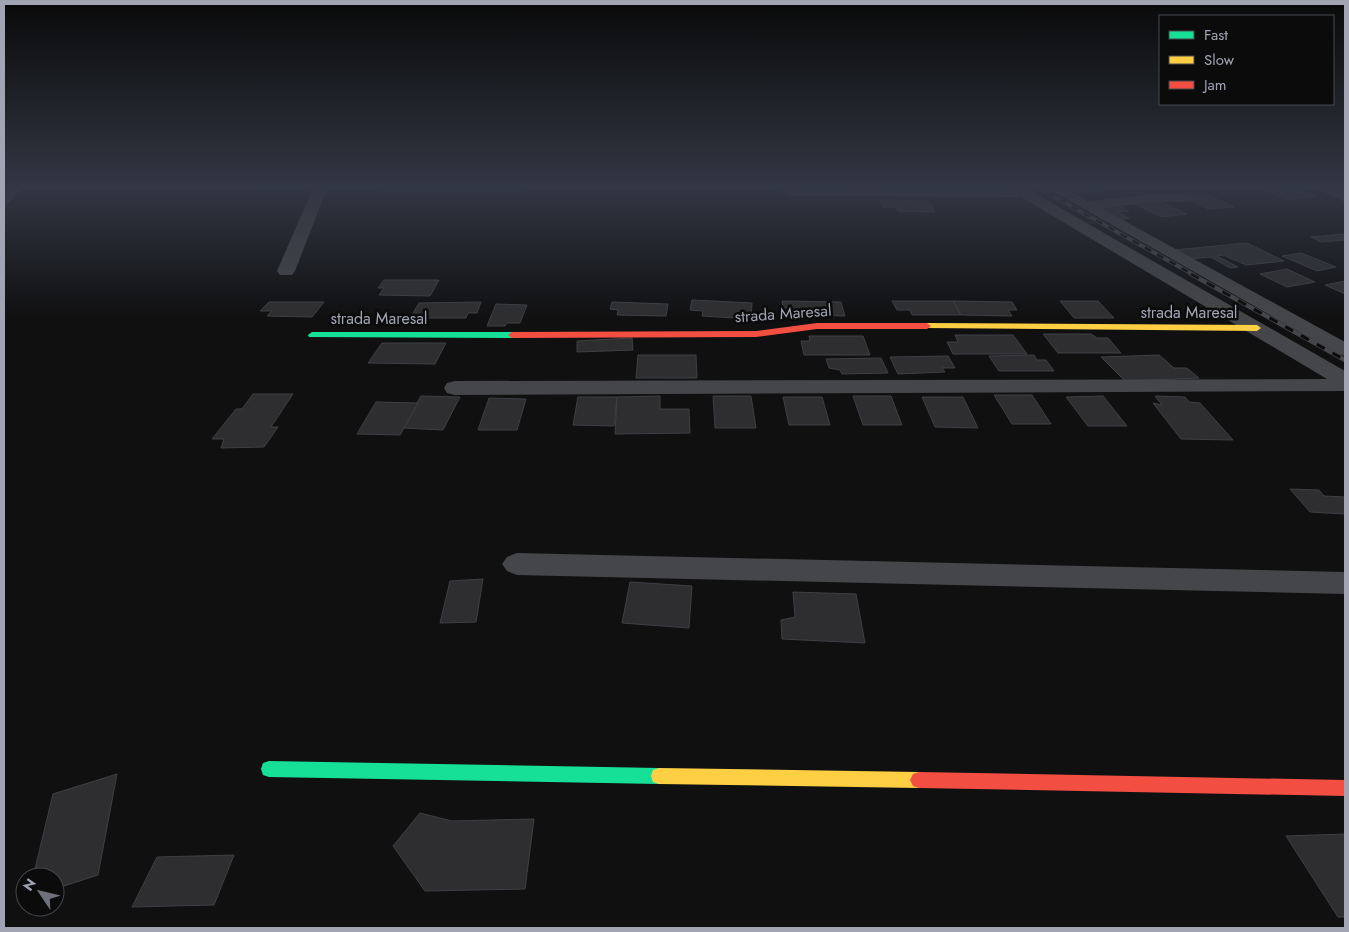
<svg xmlns="http://www.w3.org/2000/svg" width="1349" height="932" viewBox="0 0 1349 932" font-family="Jost,sans-serif">
<style>
.green{fill:#1a211c}
.building{fill:#2e2e30;stroke:#3f4045}
.lines{fill:none;stroke-linecap:round;stroke-linejoin:round}
.street{fill:#454649;fill-rule:evenodd}
.fast{fill:#16e098;fill-rule:evenodd}
.slow{fill:#ffcf43;fill-rule:evenodd}
.jam{fill:#f24e42;fill-rule:evenodd}
.rail-far1-casing{stroke:#45464a;stroke-width:4}
.rail-casing{stroke:#45464a;stroke-width:4.5}
.rail-far1{stroke:#0b0b0c;stroke-width:2.5;stroke-dasharray:7;stroke-linecap:butt}
.rail{stroke:#0b0b0c;stroke-width:3;stroke-dasharray:9;stroke-linecap:butt}
.labels{text-anchor:middle;stroke-width:5;stroke-linejoin:round;paint-order:stroke}
.far-street-label{font-size:16px;fill:#a0a4b3;stroke:#0b0b0c}
</style>
<rect width="100%" height="100%" fill="#101011"/>
<path class="green" d="M 385,186 L 526,188 L 522,194 L 379,192 Z"/>
<g class="building">
<path d="M 921,186 L 925,193 L 876,190 L 875,187 L 865,186 Z"/>
<path d="M 1065,186 L 1102,186 L 1109,190 L 1078,193 Z"/>
<path d="M 1293,188 L 1316,197 L 1287,200 L 1265,191 Z"/>
<path d="M 1208,195 L 1234,207 L 1208,209 L 1183,197 Z"/>
<path d="M 1155,199 L 1187,214 L 1162,217 L 1130,202 Z"/>
<path d="M 880,200 L 929,201 L 935,212 L 898,211 L 896,207 L 883,207 Z"/>
<path d="M 1120,206 L 1129,211 L 1117,212 L 1129,218 L 1117,220 L 1096,208 Z"/>
<path d="M 1345,234 L 1345,240 L 1321,242 L 1311,237 Z"/>
<path d="M 1247,243 L 1284,261 L 1246,265 L 1223,255 L 1217,256 L 1238,267 L 1230,268 L 1211,257 L 1189,259 L 1173,250 Z"/>
<path d="M 1301,253 L 1336,267 L 1317,271 L 1282,256 Z"/>
<path d="M 1287,269 L 1315,282 L 1287,287 L 1260,274 Z"/>
<path d="M 384,280 L 439,280 L 430,296 L 379,295 L 384,288 L 378,288 Z"/>
<path d="M 1345,281 L 1345,294 L 1325,285 Z"/>
<path d="M 692,300 L 752,303 L 751,319 L 702,316 L 703,311 L 690,310 Z"/>
<path d="M 782,301 L 841,302 L 845,316 L 800,315 L 799,311 L 784,311 Z"/>
<path d="M 892,301 L 953,301 L 961,315 L 912,315 L 910,310 L 897,310 Z"/>
<path d="M 953,301 L 1012,302 L 1017,310 L 1008,310 L 1012,316 L 961,315 Z"/>
<path d="M 1060,301 L 1098,301 L 1114,318 L 1074,318 Z"/>
<path d="M 269,302 L 324,302 L 312,317 L 267,316 L 272,311 L 260,311 Z"/>
<path d="M 481,302 L 477,313 L 468,313 L 466,318 L 410,318 L 419,303 Z"/>
<path d="M 612,302 L 668,304 L 666,316 L 617,315 L 618,310 L 610,309 Z"/>
<path d="M 496,304 L 527,305 L 520,323 L 507,323 L 505,326 L 487,326 Z"/>
<path d="M 1043,334 L 1091,334 L 1097,338 L 1108,338 L 1121,353 L 1058,353 Z"/>
<path d="M 955,335 L 1013,335 L 1027,354 L 953,354 L 947,342 L 958,342 Z"/>
<path d="M 809,336 L 863,336 L 870,355 L 804,355 L 801,341 L 810,341 Z"/>
<path d="M 632,338 L 633,350 L 577,352 L 577,341 Z"/>
<path d="M 382,343 L 446,343 L 435,364 L 368,363 Z"/>
<path d="M 638,355 L 696,355 L 697,378 L 636,378 Z"/>
<path d="M 1034,355 L 1037,360 L 1046,360 L 1054,371 L 999,371 L 989,356 Z"/>
<path d="M 1159,355 L 1174,368 L 1187,368 L 1199,378 L 1125,381 L 1101,357 Z"/>
<path d="M 948,356 L 955,368 L 942,368 L 945,372 L 898,374 L 890,357 Z"/>
<path d="M 881,358 L 888,373 L 842,374 L 840,370 L 829,368 L 826,359 Z"/>
<path d="M 253,394 L 293,394 L 271,427 L 278,427 L 264,447 L 221,448 L 224,439 L 212,439 L 236,409 L 242,409 Z"/>
<path d="M 994,395 L 1032,395 L 1051,424 L 1012,424 Z"/>
<path d="M 421,396 L 460,397 L 443,430 L 403,428 Z"/>
<path d="M 660,396 L 660,409 L 689,409 L 690,433 L 615,434 L 617,397 Z"/>
<path d="M 713,396 L 751,396 L 756,428 L 715,428 Z"/>
<path d="M 853,396 L 891,396 L 902,425 L 863,425 Z"/>
<path d="M 1103,396 L 1127,426 L 1088,426 L 1066,397 Z"/>
<path d="M 1155,396 L 1185,397 L 1189,402 L 1200,403 L 1233,440 L 1181,439 L 1153,403 L 1162,405 Z"/>
<path d="M 578,397 L 617,397 L 614,426 L 573,425 Z"/>
<path d="M 783,397 L 822,397 L 830,425 L 789,425 Z"/>
<path d="M 922,397 L 963,397 L 978,428 L 935,427 Z"/>
<path d="M 489,398 L 526,399 L 517,430 L 478,430 Z"/>
<path d="M 376,402 L 418,403 L 400,435 L 357,434 Z"/>
<path d="M 1290,489 L 1319,490 L 1324,496 L 1345,497 L 1345,514 L 1310,512 Z"/>
<path d="M 483,579 L 476,622 L 440,623 L 450,581 Z"/>
<path d="M 630,582 L 692,586 L 689,628 L 622,623 Z"/>
<path d="M 793,592 L 856,594 L 865,643 L 782,639 L 781,620 L 795,617 Z"/>
<path d="M 117,774 L 98,875 L 55,889 L 55,877 L 33,877 L 53,794 Z"/>
<path d="M 420,813 L 452,821 L 534,819 L 525,889 L 425,891 L 393,846 Z"/>
<path d="M 1345,834 L 1345,917 L 1338,917 L 1286,836 Z"/>
<path d="M 234,855 L 214,905 L 132,907 L 157,857 Z"/>
</g>
<g class="lines">
<g class="street">
<path d="M 9,186 L 23,186 L 9,203 L 4,204 L 4,192 Z"/>
<path d="M 314,186 L 328,186 L 295,271 L 292,275 L 280,275 L 277,271 Z"/>
<path d="M 1006,186 L 1022,186 L 1345,371 L 1345,391 L 455,395 L 447,393 L 444,388 L 447,383 L 455,381 L 1327,379 L 1021,197 L 790,196 L 783,192 L 790,188 L 1007,189 Z"/>
<path d="M 1044,186 L 1061,186 L 1088,201 L 1153,194 L 1190,195 L 1192,198 L 1190,201 L 1185,202 L 1153,202 L 1101,208 L 1345,342 L 1345,356 L 1338,354 Z"/>
<path d="M 1310,186 L 1329,186 L 1345,193 L 1345,202 Z"/>
<path d="M 517,553 L 1345,572 L 1345,594 L 517,575 L 507,571 L 502,564 L 507,557 Z"/>
</g>
<g class="fast">
<path d="M 312,332 L 512,332 L 516,335 L 512,338 L 309,337 L 308,335 Z"/>
<path d="M 269,761 L 659,768 L 665,770 L 667,776 L 665,782 L 659,784 L 269,777 L 263,775 L 261,769 L 263,763 Z"/>
</g>
<g class="slow">
<path d="M 927,323 L 1257,325 L 1261,328 L 1257,331 L 924,328 L 923,326 Z"/>
<path d="M 659,768 L 919,772 L 925,774 L 928,780 L 925,786 L 919,788 L 659,784 L 653,782 L 651,776 L 653,770 Z"/>
</g>
<g class="jam">
<path d="M 817,323 L 927,323 L 931,326 L 927,329 L 817,329 L 756,337 L 512,338 L 508,335 L 512,332 L 756,331 Z"/>
<path d="M 919,772 L 1345,780 L 1345,796 L 919,788 L 913,786 L 910,780 L 913,774 Z"/>
</g>
<g class="rail-far1-casing">
<path id="rail-far1" d="M 1035,186 L 1194,275"/>
</g>
<g class="rail-casing">
<path id="rail" d="M 1191,274 L 1345,360"/>
</g>
<use href="#rail-far1" class="rail-far1"/>
<use href="#rail" class="rail"/>
</g>
<linearGradient id="sky" x2="0" y2="1"><stop stop-color="#090909"/><stop offset="0.59" stop-color="#313743"/><stop offset="1" stop-color="#313743" stop-opacity="0"/></linearGradient>
<rect width="1349" height="317" fill="url(#sky)"/>
<g class="labels">
<g class="far-street-label">
<text x="1189" y="318">strada Maresal</text>
<text transform="translate(783 313) rotate(-4)" y="6">strada Maresal</text>
<text x="379" y="324">strada Maresal</text>
</g>
</g>
<rect width="1349" height="932" fill="none" stroke="#a0a4b3" stroke-width="10"/>
<rect x="1159" y="15" width="175" height="90" fill="#0b0b0c" stroke="#47484f"/>
<rect x="1169" y="31" width="25" height="8" fill="#16e098" stroke="#47484f"/>
<text x="1204" y="40" font-size="15" fill="#a0a4b3">Fast</text>
<rect x="1169" y="56" width="25" height="8" fill="#ffcf43" stroke="#47484f"/>
<text x="1204" y="65" font-size="15" fill="#a0a4b3">Slow</text>
<rect x="1169" y="81" width="25" height="8" fill="#f24e42" stroke="#47484f"/>
<text x="1204" y="90" font-size="15" fill="#a0a4b3">Jam</text>
<g transform="translate(40 892) rotate(305)"><circle r="24" fill="#0b0b0c" stroke="#47484f"/>
<path d="M0-4L9 19L0 12L-9 19Z" fill="#6e707a"/>
<text y="-8" font-size="14" font-weight="bold" text-anchor="middle" fill="#a0a4b3">N</text>
</g>
</svg>
